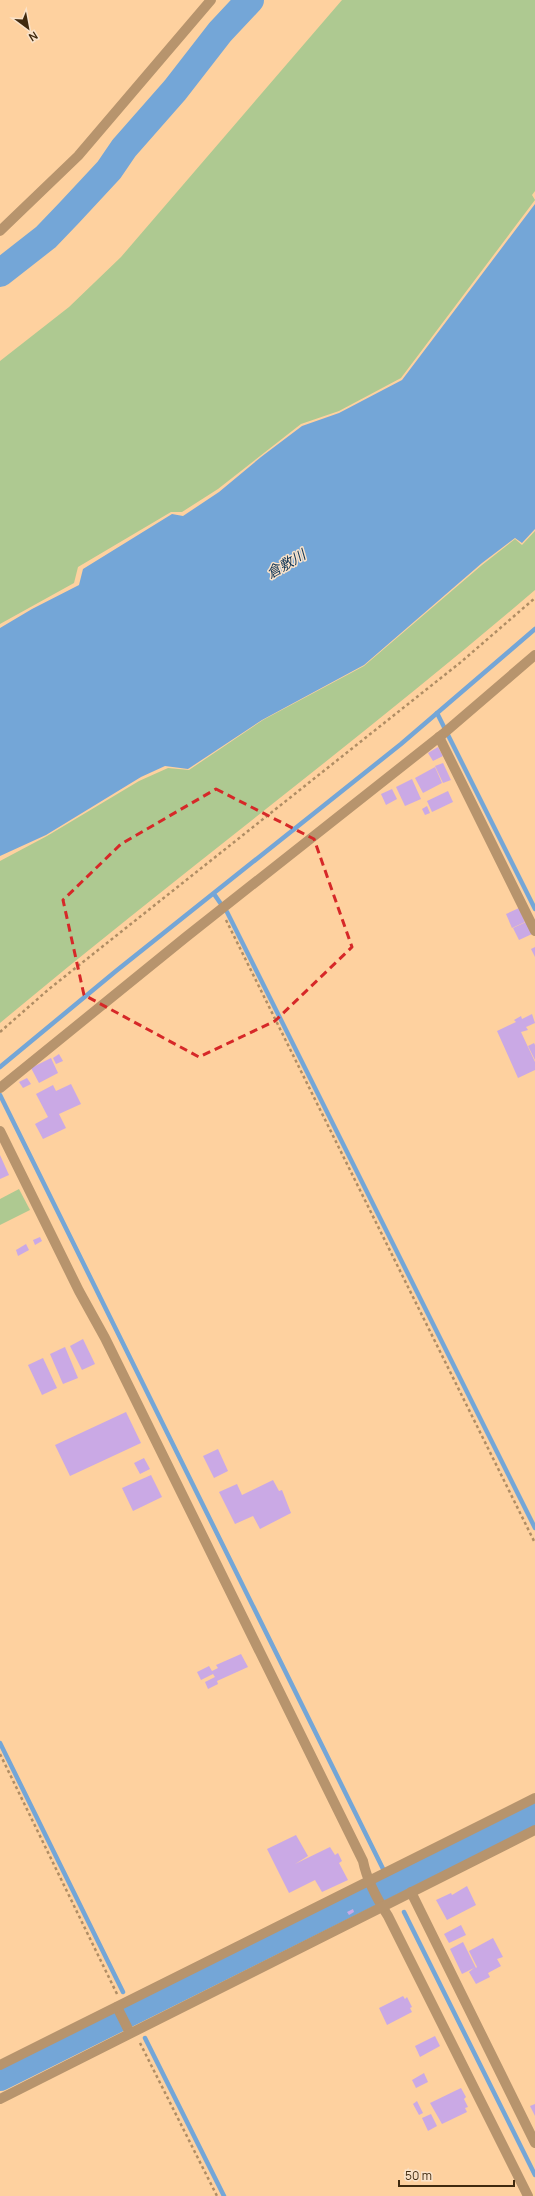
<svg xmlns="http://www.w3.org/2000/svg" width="535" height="2196" viewBox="0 0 535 2196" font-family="Manrope,'Noto Sans JP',sans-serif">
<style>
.green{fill:#aec991}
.water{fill:#74a6d7}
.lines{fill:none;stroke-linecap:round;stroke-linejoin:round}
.stream{stroke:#74a6d7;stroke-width:4.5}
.river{stroke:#74a6d7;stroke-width:28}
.building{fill:#caa9e5}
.path{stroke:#b08d64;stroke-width:2.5;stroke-dasharray:3 3;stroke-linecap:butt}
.minor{stroke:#b7946d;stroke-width:10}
.marked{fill:none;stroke:#d62828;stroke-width:3;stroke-dasharray:8 5;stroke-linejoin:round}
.labels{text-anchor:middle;stroke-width:3;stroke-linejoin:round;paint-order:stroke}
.water-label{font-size:14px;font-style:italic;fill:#113657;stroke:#fae3ca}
</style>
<rect width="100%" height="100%" fill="#fed19f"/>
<g class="green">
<path d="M 342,0 L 535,0 L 535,191 L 532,195 L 535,200 L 401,378 L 339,411 L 301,424 L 218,489 L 182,512 L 171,512 L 78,567 L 74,583 L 0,624 L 0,361 L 69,307 L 121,257 Z"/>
<path d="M 535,531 L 535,590 C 361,739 176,876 0,1023 L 0,861 L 47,836 L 139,781 L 168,768 L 189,770 L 263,720 L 364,666 L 482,565 L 515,539 L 522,545 Z"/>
<path d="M 19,1189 L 30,1210 L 0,1225 L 0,1199 Z"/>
</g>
<path class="water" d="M 535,204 L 535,529 L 522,543 L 515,538 L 482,563 L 364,665 L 262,720 L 188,769 L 165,766 L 141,777 L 46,835 L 0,856 L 0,628 L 32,609 L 79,585 L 83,569 L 172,514 L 183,516 L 219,492 L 261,457 L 302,426 L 339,413 L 402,380 Z"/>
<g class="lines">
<g class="stream">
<path d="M 437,713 L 535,909"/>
<path d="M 214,894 L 221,904"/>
<path d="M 227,912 L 535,1528"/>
<path d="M 0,1067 L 116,971 L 401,744 L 535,629"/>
<path d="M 0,1095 L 392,1887"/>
<path d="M 0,1743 L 123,1992"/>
<path d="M 404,1912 L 535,2175"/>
<path d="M 130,2007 L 135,2017"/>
<path d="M 145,2038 L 224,2196"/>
</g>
<g class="river">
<path d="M 0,273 L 46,237 L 69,213 L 109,170 L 124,148 L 175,90 L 220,32 L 250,0"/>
<path d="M 0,2077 L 535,1810"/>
</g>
</g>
<g class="building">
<path d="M 438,747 L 443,756 L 433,761 L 428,753 Z"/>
<path d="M 443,763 L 451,780 L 443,783 L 435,766 Z"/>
<path d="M 435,767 L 442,783 L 423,793 L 415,778 Z"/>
<path d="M 412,779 L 421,799 L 405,806 L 396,787 Z"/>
<path d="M 392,789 L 397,799 L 386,805 L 381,794 Z"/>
<path d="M 448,791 L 453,802 L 432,812 L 427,801 Z"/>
<path d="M 427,806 L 430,813 L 425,815 L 422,809 Z"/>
<path d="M 519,908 L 525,922 L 512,928 L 506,914 Z"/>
<path d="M 526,922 L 532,934 L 519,940 L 513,928 Z"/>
<path d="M 535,947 L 535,957 L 531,949 Z"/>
<path d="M 532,1014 L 535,1023 L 526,1027 L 528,1030 L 521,1032 L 535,1062 L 535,1070 L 518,1078 L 497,1031 L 516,1022 L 514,1020 L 521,1016 L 522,1019 Z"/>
<path d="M 534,1043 L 535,1045 L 535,1060 L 528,1046 Z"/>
<path d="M 59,1054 L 63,1061 L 56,1064 L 53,1058 Z"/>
<path d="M 51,1058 L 58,1073 L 39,1083 L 31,1068 Z"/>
<path d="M 27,1078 L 31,1084 L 23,1088 L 19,1082 Z"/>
<path d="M 71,1084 L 81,1104 L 59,1114 L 66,1128 L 43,1139 L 35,1124 L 48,1117 L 36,1094 L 53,1085 L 56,1091 Z"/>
<path d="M 0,1155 L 9,1175 L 0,1179 Z"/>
<path d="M 40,1237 L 42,1241 L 35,1245 L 33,1240 Z"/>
<path d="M 26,1244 L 29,1250 L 18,1256 L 16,1250 Z"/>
<path d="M 83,1339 L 95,1364 L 82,1370 L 70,1346 Z"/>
<path d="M 65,1347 L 78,1378 L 63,1384 L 50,1354 Z"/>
<path d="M 43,1358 L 57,1388 L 42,1395 L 28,1365 Z"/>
<path d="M 126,1412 L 141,1443 L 70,1476 L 55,1445 Z"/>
<path d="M 218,1449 L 228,1471 L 214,1478 L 203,1456 Z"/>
<path d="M 144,1458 L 150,1469 L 140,1474 L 134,1463 Z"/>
<path d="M 151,1475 L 162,1497 L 133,1511 L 122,1488 Z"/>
<path d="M 273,1480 L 279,1491 L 282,1490 L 291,1513 L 260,1529 L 253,1516 L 235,1524 L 219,1492 L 237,1484 L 242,1495 Z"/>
<path d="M 241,1654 L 248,1667 L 217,1681 L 218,1684 L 208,1689 L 205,1682 L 215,1677 L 213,1674 L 201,1680 L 197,1672 L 209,1666 L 212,1671 L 218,1668 L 216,1665 Z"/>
<path d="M 296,1835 L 308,1856 L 295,1864 L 330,1847 L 335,1855 L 338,1853 L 342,1861 L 339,1863 L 348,1880 L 322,1892 L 315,1880 L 289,1893 L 267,1849 Z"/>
<path d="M 467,1886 L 476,1905 L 447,1920 L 436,1900 L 451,1893 L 452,1895 Z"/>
<path d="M 353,1909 L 354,1912 L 349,1915 L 347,1912 Z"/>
<path d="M 461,1925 L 466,1935 L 449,1943 L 444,1934 Z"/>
<path d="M 493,1938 L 503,1957 L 497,1959 L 501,1966 L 488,1973 L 490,1977 L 476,1984 L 469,1972 L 474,1968 L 462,1974 L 450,1949 L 463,1942 L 476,1968 L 477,1967 L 469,1951 Z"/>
<path d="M 403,1996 L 405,1999 L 407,1997 L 412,2007 L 410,2008 L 412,2012 L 387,2025 L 379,2008 Z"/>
<path d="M 435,2036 L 440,2046 L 420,2057 L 415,2046 Z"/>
<path d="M 424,2073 L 428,2082 L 416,2088 L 412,2080 Z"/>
<path d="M 461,2088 L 466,2097 L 464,2099 L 468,2107 L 465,2108 L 467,2112 L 442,2124 L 430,2103 Z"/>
<path d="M 417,2101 L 423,2113 L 419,2115 L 413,2104 Z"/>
<path d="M 535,2104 L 535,2116 L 530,2106 Z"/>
<path d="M 431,2114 L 437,2126 L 428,2131 L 422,2118 Z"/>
</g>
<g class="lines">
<g class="path">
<path d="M 226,920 L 535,1543"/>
<path d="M 0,1032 L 49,989 L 461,662 L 535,598"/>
<path d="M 0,1754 L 117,1994"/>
<path d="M 140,2043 L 217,2196"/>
</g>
<g class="minor">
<path d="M 0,231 L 78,156 L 211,0"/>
<path d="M 439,737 L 535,931"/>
<path d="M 0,1088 L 186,937 L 443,734 L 535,655"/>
<path d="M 0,1131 L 79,1291 L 105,1338 L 363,1861 C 367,1881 377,1899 388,1916 L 528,2196"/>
<path d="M 411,1892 L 535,2143"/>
<path d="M 117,2007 L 130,2033"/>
<path d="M 0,2065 L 535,1798"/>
<path d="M 0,2099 L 535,1830"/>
</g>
</g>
<path class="marked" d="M 216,789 L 314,839 L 352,947 L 275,1021 L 199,1057 L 84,995 L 63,900 L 121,844 Z"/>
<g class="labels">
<g class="water-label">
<text transform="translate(286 564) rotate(-30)" y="5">倉敷川</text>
</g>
</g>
<g transform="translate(28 28) rotate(148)" stroke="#fae3ca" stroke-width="3" paint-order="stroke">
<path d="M0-3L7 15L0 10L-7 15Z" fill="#402a0f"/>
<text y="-6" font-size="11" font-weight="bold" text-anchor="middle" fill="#402a0f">N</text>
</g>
<path d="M399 2180v6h115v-6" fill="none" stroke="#402a0f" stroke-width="2"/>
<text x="405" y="2180" font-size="12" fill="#402a0f" stroke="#fae3ca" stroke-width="3" paint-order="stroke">50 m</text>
</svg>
